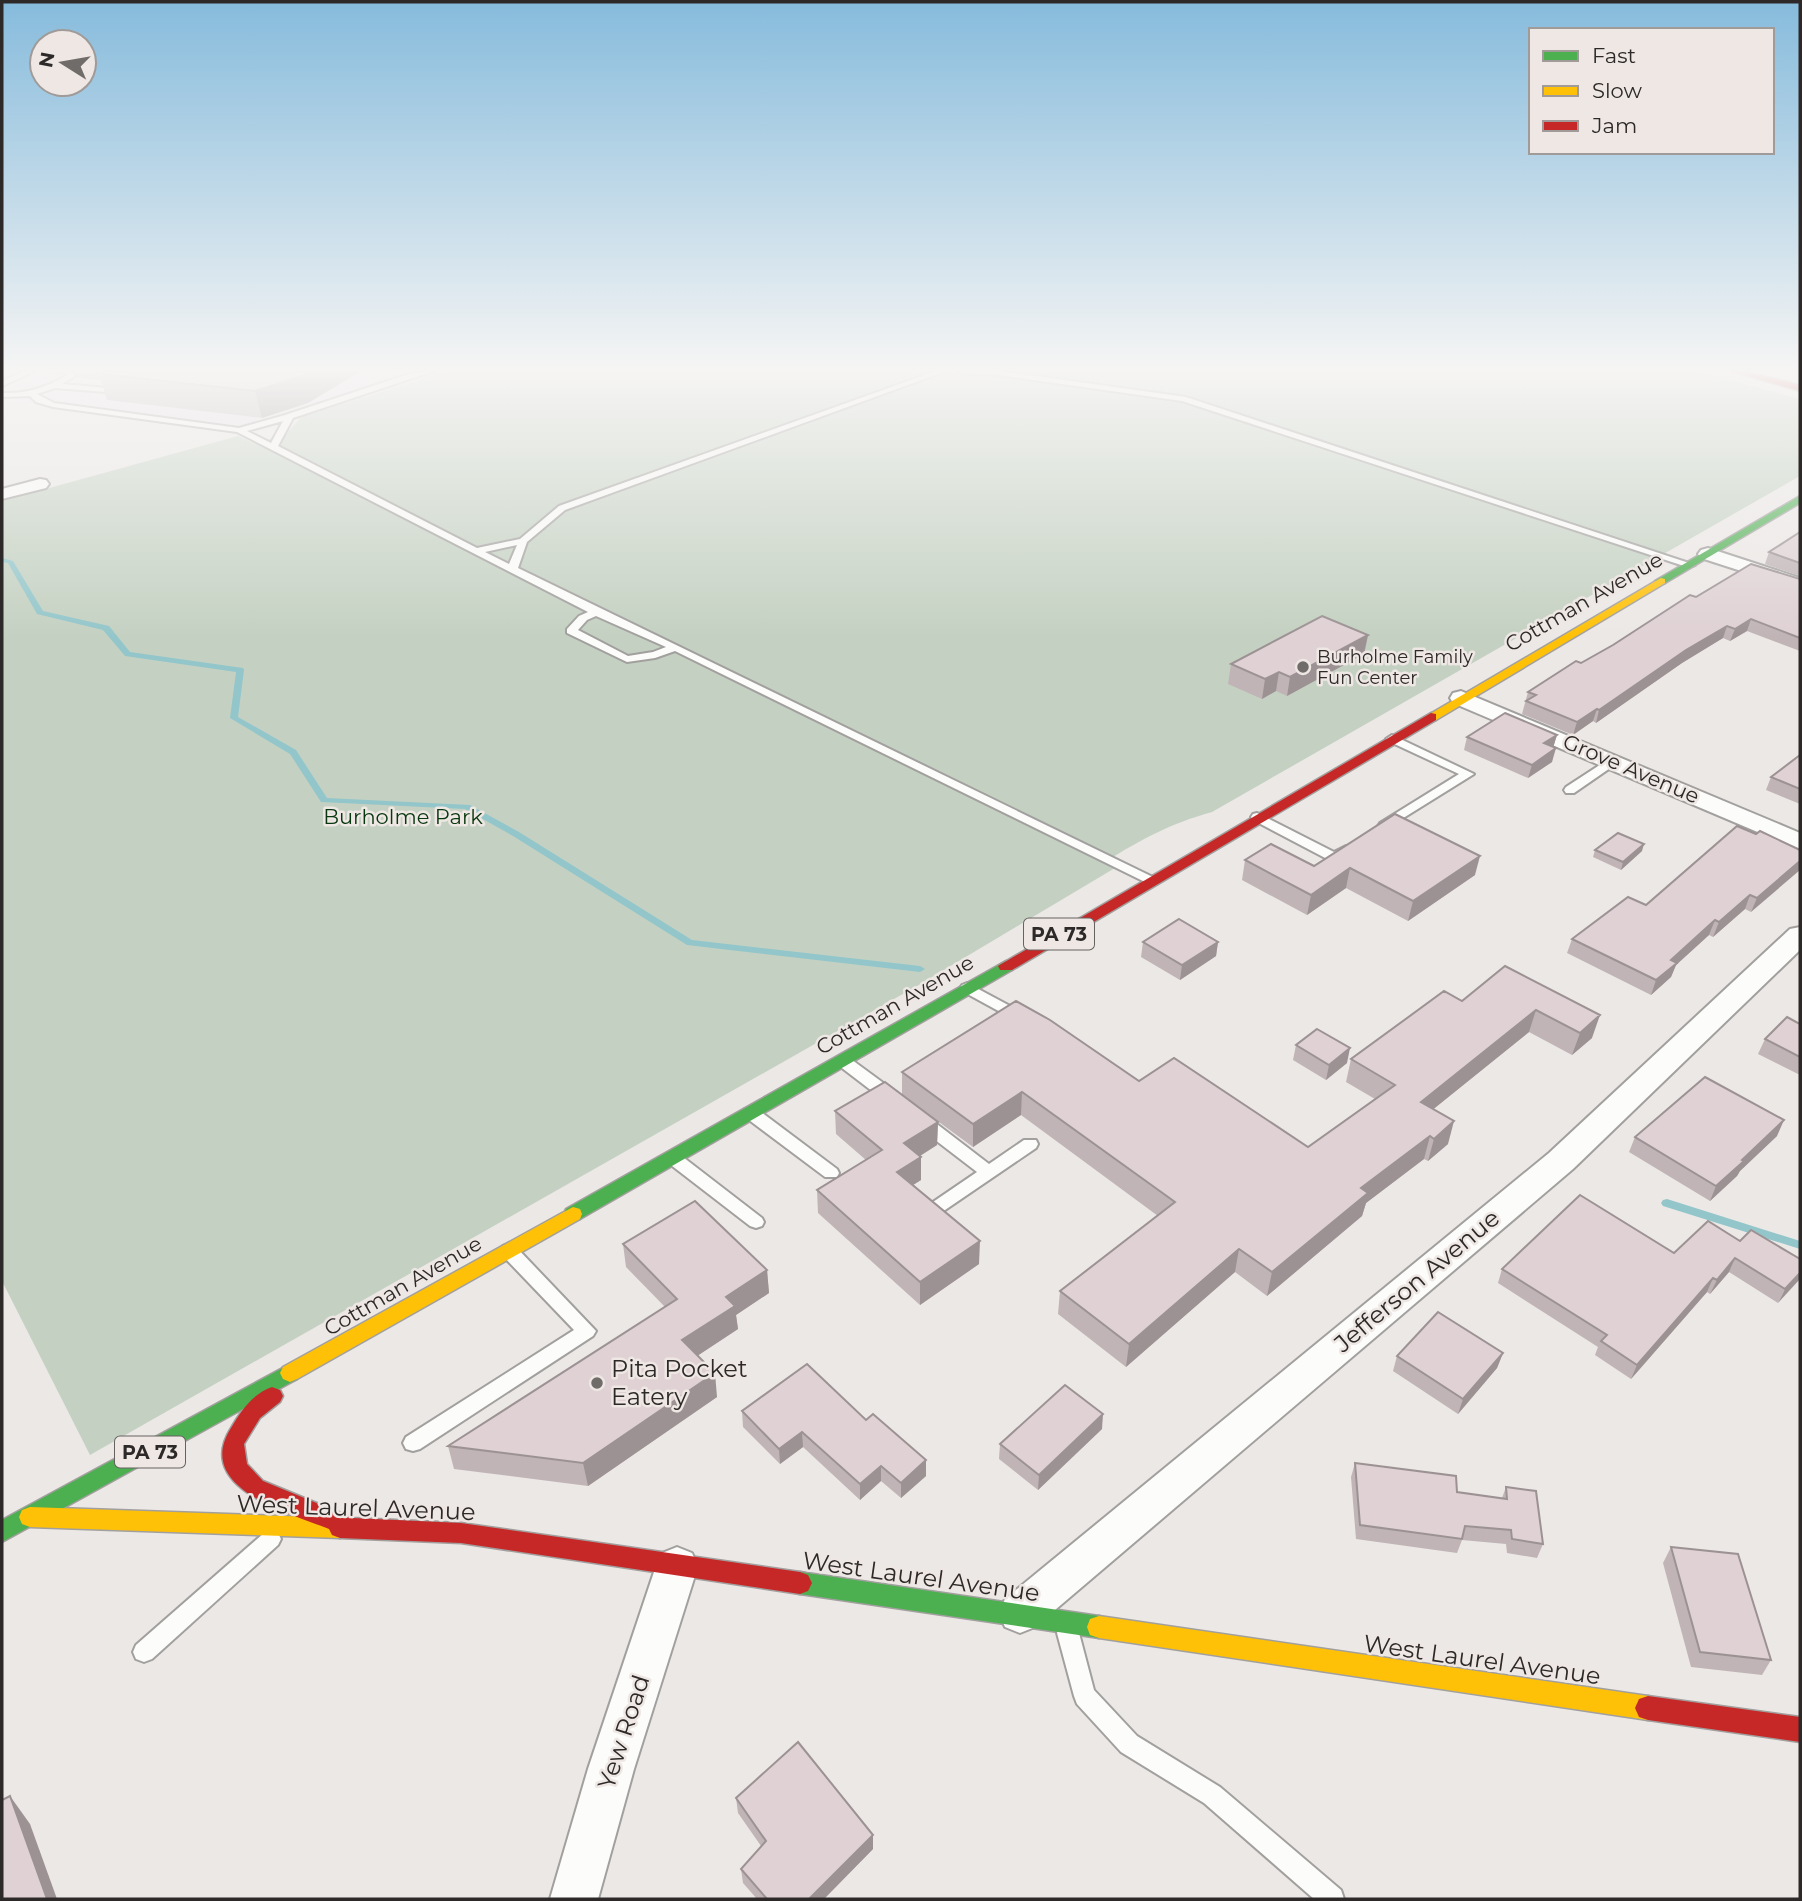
<svg xmlns="http://www.w3.org/2000/svg" width="1802" height="1901" viewBox="0 0 1802 1901" font-family="Montserrat,sans-serif">
<style>
.medical{fill:#ebe0e8}
.green{fill:#c4d1c2}
.lines{fill:none;stroke-linecap:round;stroke-linejoin:round}
.stream{fill:#93c6ca;fill-rule:evenodd}
.lane-casing{stroke:#a2a09e;stroke-width:4}
.street-casing{stroke:#a2a09e;stroke-width:4}
.fast-casing{stroke:#a2a09e;stroke-width:3}
.slow-casing{stroke:#a2a09e;stroke-width:3}
.jam-casing{stroke:#a2a09e;stroke-width:3}
.lane{fill:#fcfcfb;fill-rule:evenodd}
.street{fill:#fcfcfb;fill-rule:evenodd}
.fast{fill:#4caf50;fill-rule:evenodd}
.slow{fill:#ffc107;fill-rule:evenodd}
.jam{fill:#c62828;fill-rule:evenodd}
.wall{fill:#c0b4b6}
.shaded-wall{fill:#9c9294}
.building{fill:#dfd1d4;stroke:#9c9294;stroke-width:2}
.poi-dot{fill:#6f6c6a;stroke:#eee7e4;stroke-width:2.5}
.labels{text-anchor:middle;stroke-width:5;stroke-linejoin:round;paint-order:stroke}
.far-poi-label{font-size:18px;fill:#2c2928;stroke:#eee7e4;text-anchor:start}
.shield{fill:#eee7e4;stroke:#666260;stroke-width:2}
.shield-label{font-size:19px;font-weight:bold;fill:#2c2928}
.street-label{font-size:21px;fill:#2c2928;stroke:#eee7e4}
.park-label{font-size:21px;fill:#083810;stroke:#eee7e4}
.near-street-label{font-size:24px;fill:#2c2928;stroke:#eee7e4}
.near-poi-label{font-size:24px;fill:#2c2928;stroke:#eee7e4;text-anchor:start}
</style>
<rect width="100%" height="100%" fill="#ece8e6"/>
<path class="medical" d="M 2,371 L 401,371 L 319,403 L 230,432 L 41,408 L 22,400 L 2,399 Z"/>
<path class="green" d="M 449,371 L 1696,371 L 1800,399 L 1800,476 L 1212,812 C 1169,824 1142,839 1105,862 L 1115,868 L 917,986 L 90,1455 L 2,1281 L 2,501 L 238,436 L 255,444 L 287,433 L 301,417 Z"/>
<g class="lines">
<g class="stream">
<path d="M 2,558 L 13,561 L 43,611 L 109,626 L 130,652 L 243,668 L 244,670 L 238,717 L 296,750 L 327,798 L 470,805 L 519,832 L 692,940 L 920,966 L 925,969 L 920,972 L 687,945 L 513,836 L 465,809 L 321,802 L 290,754 L 230,718 L 236,672 L 125,656 L 103,630 L 37,614 L 8,563 L 2,562 Z"/>
<path d="M 1667,1199 L 1800,1241 L 1800,1249 L 1663,1206 L 1661,1203 L 1663,1200 Z"/>
</g>
<g class="lane-casing">
<g id="lane">
<path d="M 25,371 L 35,371 L 2,386 L 2,381 Z"/>
<path d="M 63,371 L 71,371 L 75,376 L 62,384 L 119,389 L 123,391 L 119,393 L 55,388 L 37,394 L 54,403 L 239,428 L 285,415 L 403,376 L 423,371 L 434,371 L 293,418 L 278,446 L 477,548 L 520,539 L 559,506 L 936,371 L 946,371 L 565,510 L 527,542 L 518,568 L 1159,880 L 1157,883 L 1147,883 L 675,651 L 655,658 L 627,662 L 567,633 L 567,629 L 579,616 L 588,612 L 237,432 L 53,407 L 36,402 L 30,396 L 2,397 L 2,393 C 26,394 46,388 67,375 ZM 283,421 L 271,443 L 247,431 ZM 517,545 L 509,564 L 485,552 ZM 596,616 L 666,647 L 653,652 L 628,656 L 578,630 L 587,620 Z"/>
<path d="M 960,371 L 999,371 L 1186,397 L 1695,565 L 1687,567 L 1182,401 L 999,375 L 964,373 Z"/>
<path d="M 1392,735 L 1474,774 L 1384,830 L 1380,829 L 1378,826 L 1380,823 L 1459,774 L 1388,741 L 1386,739 Z"/>
<path d="M 1612,757 L 1616,758 L 1616,764 L 1574,793 L 1566,793 L 1564,790 L 1566,787 Z"/>
<path d="M 1257,813 L 1334,852 L 1346,846 L 1352,850 L 1339,860 L 1329,860 L 1253,820 L 1251,817 L 1253,814 Z"/>
<path d="M 967,983 L 1025,1014 L 1027,1017 L 1025,1020 L 1015,1020 L 962,991 L 960,988 L 962,985 Z"/>
<path d="M 843,1056 L 848,1057 L 897,1093 L 899,1097 L 897,1101 L 885,1101 L 838,1065 L 835,1061 L 838,1057 Z"/>
<path d="M 751,1108 L 757,1109 L 837,1169 L 839,1173 L 837,1177 L 825,1177 L 745,1117 L 743,1113 L 745,1109 Z"/>
<path d="M 923,1116 L 929,1118 L 989,1164 L 1024,1140 L 1036,1140 L 1038,1144 L 1036,1148 L 945,1210 L 939,1212 L 933,1210 L 931,1206 L 933,1202 L 977,1172 L 917,1126 L 915,1122 L 917,1118 Z"/>
<path d="M 673,1152 L 679,1154 L 762,1218 L 764,1222 L 762,1226 L 756,1228 L 750,1226 L 667,1162 L 665,1158 L 667,1154 Z"/>
<path d="M 509,1244 L 515,1246 L 596,1331 L 593,1336 L 420,1449 L 413,1451 L 406,1449 L 403,1443 L 406,1437 L 574,1330 L 503,1256 L 500,1251 L 503,1246 Z"/>
<path d="M 271,1530 L 278,1533 L 281,1539 L 278,1545 L 152,1659 L 144,1662 L 136,1659 L 133,1652 L 136,1645 L 264,1533 Z"/>
<path d="M 1068,1623 L 1076,1626 L 1079,1633 L 1094,1690 L 1137,1736 L 1220,1787 L 1341,1890 L 1344,1899 L 1314,1899 L 1204,1803 L 1121,1752 L 1077,1704 L 1074,1696 L 1057,1633 L 1060,1626 Z"/>
</g>
</g>
<g class="street-casing">
<g id="street">
<path d="M 40,479 L 46,480 L 49,484 L 46,488 L 2,499 L 2,489 Z"/>
<path d="M 1708,548 L 1800,578 L 1800,590 L 1701,558 L 1698,554 L 1701,550 Z"/>
<path d="M 1461,691 L 1800,833 L 1800,850 L 1453,703 L 1450,698 L 1453,693 Z"/>
<path d="M 1800,927 L 1800,950 L 1573,1169 L 1035,1627 L 1020,1633 L 1005,1627 L 999,1613 L 1005,1599 L 1549,1153 L 1790,929 Z"/>
<path d="M 677,1547 L 692,1553 L 698,1566 L 634,1769 L 598,1899 L 550,1899 L 588,1769 L 656,1566 L 662,1553 Z"/>
</g>
</g>
<g class="fast-casing">
<g id="fast">
<path d="M 1800,496 L 1800,503 L 1665,583 L 1655,581 Z"/>
<path d="M 1006,961 L 1014,966 L 1012,970 L 580,1219 L 573,1221 L 566,1219 L 564,1214 L 566,1209 Z"/>
<path d="M 290,1364 L 297,1367 L 300,1373 L 297,1379 L 2,1542 L 2,1520 Z"/>
<path d="M 800,1572 L 1099,1616 L 1108,1619 L 1111,1627 L 1108,1635 L 1099,1638 L 800,1594 L 792,1591 L 788,1583 L 792,1575 Z"/>
</g>
</g>
<g class="slow-casing">
<g id="slow">
<path d="M 1661,578 L 1665,579 L 1665,583 L 1436,720 L 1426,720 L 1425,717 Z"/>
<path d="M 573,1207 L 580,1209 L 582,1214 L 580,1219 L 297,1379 L 290,1382 L 283,1379 L 280,1373 L 283,1367 Z"/>
<path d="M 30,1507 L 340,1518 L 348,1521 L 351,1528 L 348,1535 L 340,1538 L 30,1527 L 22,1524 L 19,1517 L 22,1510 Z"/>
<path d="M 1099,1616 L 1648,1696 L 1657,1699 L 1661,1708 L 1657,1717 L 1648,1720 L 1099,1638 L 1090,1635 L 1087,1627 L 1090,1619 Z"/>
</g>
</g>
<g class="jam-casing">
<g id="jam">
<path d="M 1730,371 L 1743,371 L 1800,385 L 1800,391 Z"/>
<path d="M 1431,713 L 1436,714 L 1436,720 L 1012,970 L 1000,970 L 998,966 Z"/>
<path d="M 272,1387 L 280,1390 L 283,1396 L 280,1402 L 260,1418 L 244,1444 L 247,1464 L 263,1481 L 353,1518 L 461,1523 L 800,1572 L 808,1575 L 812,1583 L 808,1591 L 800,1594 L 461,1543 L 340,1538 L 332,1535 L 329,1529 C 289,1513 193,1488 231,1428 C 241,1411 252,1394 272,1387 Z"/>
<path d="M 1648,1696 L 1800,1717 L 1800,1742 L 1648,1720 L 1639,1717 L 1635,1708 L 1639,1699 Z"/>
</g>
</g>
<use href="#lane" class="lane"/>
<use href="#street" class="street"/>
<use href="#fast" class="fast"/>
<use href="#slow" class="slow"/>
<use href="#jam" class="jam"/>
</g>
<g class="wall">
<path d="M 36,371 L 61,371 L 62,375 L 37,372 Z"/>
<path d="M 73,371 L 361,371 L 308,403 L 262,418 L 107,400 L 101,380 L 77,377 Z"/>
<path d="M 1800,532 L 1800,576 L 1765,564 L 1769,552 Z"/>
<path d="M 1800,579 L 1800,651 L 1747,631 L 1730,641 L 1723,638 L 1682,663 L 1596,723 L 1593,721 L 1573,735 L 1522,714 L 1528,692 L 1613,645 L 1696,597 Z"/>
<path d="M 1368,635 L 1364,654 L 1287,696 L 1276,691 L 1262,699 L 1228,684 L 1231,664 Z"/>
<path d="M 1557,735 L 1553,747 L 1552,762 L 1528,778 L 1464,750 L 1467,737 Z"/>
<path d="M 1800,755 L 1800,804 L 1766,790 L 1771,777 Z"/>
<path d="M 1756,834 L 1800,850 L 1751,912 L 1745,909 L 1713,937 L 1709,935 L 1676,965 L 1671,977 L 1651,995 L 1567,953 L 1572,939 L 1646,905 Z"/>
<path d="M 1595,850 L 1642,851 L 1621,870 L 1593,857 Z"/>
<path d="M 1245,860 L 1314,866 L 1475,875 L 1408,921 L 1346,888 L 1307,915 L 1242,880 Z"/>
<path d="M 1143,942 L 1218,942 L 1216,956 L 1180,980 L 1141,957 Z"/>
<path d="M 1505,966 L 1592,1038 L 1572,1055 L 1529,1032 L 1433,1109 L 1448,1144 L 1428,1161 L 1424,1159 L 1366,1203 L 1362,1216 L 1267,1296 L 1235,1272 L 1126,1367 L 1058,1314 L 1060,1291 L 1158,1216 L 1021,1115 L 973,1147 L 902,1095 L 902,1072 L 1139,1081 L 1308,1147 L 1375,1099 L 1346,1082 L 1351,1059 L 1462,1001 Z"/>
<path d="M 1800,1024 L 1800,1075 L 1758,1054 L 1765,1039 Z"/>
<path d="M 1296,1045 L 1347,1063 L 1326,1080 L 1293,1060 Z"/>
<path d="M 835,1111 L 938,1122 L 937,1145 L 920,1156 L 921,1180 L 913,1185 L 979,1264 L 920,1305 L 818,1213 L 817,1190 L 866,1160 L 836,1134 Z"/>
<path d="M 1777,1136 L 1740,1171 L 1737,1176 L 1710,1201 L 1629,1152 L 1635,1137 Z"/>
<path d="M 1740,1241 L 1800,1259 L 1778,1303 L 1729,1272 L 1710,1294 L 1707,1292 L 1631,1379 L 1595,1355 L 1598,1347 L 1498,1283 L 1502,1269 L 1674,1253 Z"/>
<path d="M 623,1244 L 767,1270 L 769,1293 L 736,1315 L 738,1329 L 697,1356 L 717,1397 L 588,1486 L 454,1469 L 448,1446 L 665,1307 L 626,1267 Z"/>
<path d="M 1503,1353 L 1497,1368 L 1458,1414 L 1393,1371 L 1397,1356 Z"/>
<path d="M 742,1411 L 866,1420 L 926,1460 L 926,1476 L 901,1498 L 881,1481 L 860,1500 L 803,1447 L 780,1464 L 743,1427 Z"/>
<path d="M 1102,1429 L 1038,1490 L 999,1459 L 1000,1444 Z"/>
<path d="M 1355,1463 L 1457,1492 L 1502,1498 L 1506,1487 L 1543,1544 L 1537,1558 L 1507,1553 L 1506,1544 L 1462,1540 L 1457,1553 L 1356,1539 L 1351,1477 Z"/>
<path d="M 1671,1547 L 1771,1660 L 1762,1675 L 1691,1667 L 1663,1563 Z"/>
<path d="M 736,1798 L 873,1835 L 873,1849 L 824,1899 L 757,1899 L 743,1883 L 741,1869 L 761,1846 L 738,1813 Z"/>
</g>
<g class="shaded-wall">
<path d="M 312,371 L 361,371 L 308,403 L 262,418 L 255,391 Z"/>
<path d="M 1751,619 L 1747,631 L 1730,641 L 1735,629 Z"/>
<path d="M 1727,626 L 1723,638 L 1682,663 L 1596,723 L 1599,710 L 1686,650 Z"/>
<path d="M 1368,635 L 1364,654 L 1287,696 L 1290,677 Z"/>
<path d="M 1279,672 L 1276,691 L 1262,699 L 1265,679 Z"/>
<path d="M 1597,709 L 1593,721 L 1573,735 L 1577,722 Z"/>
<path d="M 1557,735 L 1553,748 L 1544,743 Z"/>
<path d="M 1556,748 L 1552,762 L 1528,778 L 1532,765 Z"/>
<path d="M 1644,844 L 1642,851 L 1621,870 L 1623,862 Z"/>
<path d="M 1480,856 L 1475,875 L 1408,921 L 1413,901 Z"/>
<path d="M 1800,861 L 1800,870 L 1751,912 L 1757,898 Z"/>
<path d="M 1350,868 L 1346,888 L 1307,915 L 1311,895 Z"/>
<path d="M 1750,895 L 1745,909 L 1713,937 L 1719,922 Z"/>
<path d="M 1715,920 L 1709,935 L 1676,965 L 1671,977 L 1651,995 L 1656,980 L 1671,960 Z"/>
<path d="M 1218,942 L 1216,956 L 1180,980 L 1182,965 Z"/>
<path d="M 1536,1010 L 1529,1032 L 1415,1124 L 1421,1102 Z"/>
<path d="M 1600,1015 L 1592,1038 L 1572,1055 L 1580,1033 Z"/>
<path d="M 1350,1048 L 1347,1063 L 1326,1080 L 1329,1065 Z"/>
<path d="M 1022,1092 L 1021,1115 L 973,1147 L 973,1124 Z"/>
<path d="M 1784,1120 L 1777,1136 L 1740,1171 L 1737,1176 L 1710,1201 L 1716,1186 Z"/>
<path d="M 1454,1121 L 1448,1144 L 1428,1161 L 1434,1139 Z"/>
<path d="M 938,1122 L 937,1145 L 904,1166 L 904,1143 Z"/>
<path d="M 1430,1136 L 1424,1159 L 1366,1203 L 1362,1216 L 1267,1296 L 1272,1272 L 1361,1188 Z"/>
<path d="M 921,1157 L 921,1180 L 897,1195 L 897,1172 Z"/>
<path d="M 980,1241 L 979,1264 L 920,1305 L 920,1282 Z"/>
<path d="M 1239,1249 L 1235,1272 L 1126,1367 L 1129,1344 Z"/>
<path d="M 1735,1258 L 1729,1272 L 1710,1294 L 1717,1280 Z"/>
<path d="M 767,1270 L 769,1293 L 736,1315 L 738,1329 L 685,1364 L 682,1340 L 726,1297 Z"/>
<path d="M 1800,1273 L 1800,1279 L 1778,1303 L 1785,1289 Z"/>
<path d="M 1713,1278 L 1707,1292 L 1631,1379 L 1637,1365 Z"/>
<path d="M 1503,1353 L 1497,1368 L 1458,1414 L 1463,1399 Z"/>
<path d="M 715,1373 L 717,1397 L 588,1486 L 583,1463 Z"/>
<path d="M 1103,1414 L 1102,1429 L 1038,1490 L 1039,1475 Z"/>
<path d="M 802,1432 L 803,1447 L 780,1464 L 779,1449 Z"/>
<path d="M 926,1460 L 926,1476 L 901,1498 L 901,1483 Z"/>
<path d="M 881,1466 L 881,1481 L 860,1500 L 860,1484 Z"/>
<path d="M 10,1796 L 30,1824 L 57,1899 L 47,1899 Z"/>
<path d="M 873,1835 L 873,1849 L 824,1899 L 809,1899 Z"/>
</g>
<g class="building">
<path d="M 106,371 L 312,371 L 302,376 L 255,391 L 100,374 Z"/>
<path d="M 1800,532 L 1800,563 L 1769,552 Z"/>
<path d="M 1751,564 L 1800,579 L 1800,638 L 1751,619 L 1735,629 L 1727,626 L 1686,650 L 1599,710 L 1597,709 L 1577,722 L 1526,701 L 1536,695 L 1528,692 L 1576,661 L 1581,663 L 1613,645 L 1690,595 L 1696,597 Z"/>
<path d="M 1322,616 L 1368,635 L 1290,677 L 1279,672 L 1265,679 L 1231,664 Z"/>
<path d="M 1505,713 L 1557,735 L 1544,743 L 1556,748 L 1532,765 L 1467,737 Z"/>
<path d="M 1800,755 L 1800,789 L 1771,777 Z"/>
<path d="M 1395,814 L 1480,856 L 1413,901 L 1350,868 L 1311,895 L 1245,860 L 1271,844 L 1314,866 Z"/>
<path d="M 1737,826 L 1756,834 L 1760,831 L 1800,850 L 1800,861 L 1757,898 L 1750,895 L 1719,922 L 1715,920 L 1671,960 L 1677,963 L 1656,980 L 1572,939 L 1628,897 L 1646,905 Z"/>
<path d="M 1618,833 L 1644,844 L 1623,862 L 1595,850 Z"/>
<path d="M 1179,919 L 1218,942 L 1182,965 L 1143,942 Z"/>
<path d="M 1505,966 L 1600,1015 L 1580,1033 L 1536,1010 L 1421,1102 L 1454,1121 L 1434,1139 L 1430,1136 L 1361,1188 L 1368,1193 L 1272,1272 L 1239,1249 L 1129,1344 L 1060,1291 L 1175,1202 L 1022,1092 L 973,1124 L 902,1072 L 1016,1001 L 1050,1020 L 1139,1081 L 1174,1058 L 1308,1147 L 1395,1085 L 1351,1059 L 1444,991 L 1462,1001 Z"/>
<path d="M 1787,1017 L 1800,1024 L 1800,1057 L 1765,1039 Z"/>
<path d="M 1317,1029 L 1350,1048 L 1329,1065 L 1296,1045 Z"/>
<path d="M 1705,1077 L 1784,1120 L 1742,1160 L 1744,1161 L 1716,1186 L 1635,1137 Z"/>
<path d="M 885,1082 L 938,1122 L 904,1143 L 921,1157 L 897,1172 L 980,1241 L 920,1282 L 817,1190 L 882,1150 L 835,1111 Z"/>
<path d="M 1580,1195 L 1674,1253 L 1708,1221 L 1740,1241 L 1751,1230 L 1800,1259 L 1800,1273 L 1785,1289 L 1735,1258 L 1717,1280 L 1713,1278 L 1637,1365 L 1601,1341 L 1607,1335 L 1502,1269 Z"/>
<path d="M 695,1201 L 767,1270 L 726,1297 L 735,1306 L 682,1340 L 715,1373 L 583,1463 L 448,1446 L 677,1299 L 623,1244 Z"/>
<path d="M 1438,1312 L 1503,1353 L 1463,1399 L 1397,1356 Z"/>
<path d="M 807,1364 L 866,1420 L 873,1414 L 926,1460 L 901,1483 L 881,1466 L 860,1484 L 802,1432 L 779,1449 L 742,1411 Z"/>
<path d="M 1065,1385 L 1103,1414 L 1039,1475 L 1000,1444 Z"/>
<path d="M 1355,1463 L 1456,1476 L 1457,1492 L 1507,1499 L 1506,1487 L 1536,1491 L 1543,1544 L 1512,1539 L 1511,1530 L 1465,1526 L 1462,1539 L 1360,1525 Z"/>
<path d="M 1671,1547 L 1738,1554 L 1771,1660 L 1700,1652 Z"/>
<path d="M 798,1742 L 873,1835 L 809,1899 L 767,1899 L 741,1869 L 766,1841 L 736,1798 Z"/>
<path d="M 10,1796 L 47,1899 L 2,1899 L 2,1800 Z"/>
</g>
<linearGradient id="sky" x2="0" y2="1"><stop stop-color="#86bbdc"/><stop offset="0.58" stop-color="#f6f5f4"/><stop offset="1" stop-color="#f6f5f4" stop-opacity="0"/></linearGradient>
<rect width="1802" height="637" fill="url(#sky)"/>
<g class="poi-dot">
<circle cx="1303" cy="667" r="7"/>
<circle cx="597" cy="1383" r="7"/>
</g>
<g class="labels">
<g class="far-poi-label">
<text x="1317" y="663">Burholme Family<tspan x="1317" dy="21">Fun Center</tspan></text>
</g>
<g class="shield">
<rect x="1024" y="918.5" width="70" height="31" rx="5"/>
<rect x="115" y="1436.5" width="70" height="31" rx="5"/>
</g>
<g class="shield-label">
<text x="1059" y="941">PA 73</text>
<text x="150" y="1459">PA 73</text>
</g>
<g class="street-label">
<text transform="translate(1584 602) rotate(-30)" y="7">Cottman Avenue</text>
<text transform="translate(1631 769) rotate(23)" y="7">Grove Avenue</text>
<text transform="translate(895 1005) rotate(-30)" y="7">Cottman Avenue</text>
<text transform="translate(403 1286) rotate(-30)" y="7">Cottman Avenue</text>
</g>
<g class="park-label">
<text x="403" y="824">Burholme Park</text>
</g>
<g class="near-street-label">
<text transform="translate(1417 1281) rotate(-40)" y="8">Jefferson Avenue</text>
<text transform="translate(356 1508) rotate(2)" y="8">West Laurel Avenue</text>
<text transform="translate(921 1577) rotate(8)" y="8">West Laurel Avenue</text>
<text transform="translate(1482 1660) rotate(8)" y="8">West Laurel Avenue</text>
<text transform="translate(624 1732) rotate(-72)" y="8">Yew Road</text>
</g>
<g class="near-poi-label">
<text x="611" y="1377">Pita Pocket<tspan x="611" dy="28">Eatery</tspan></text>
</g>
</g>
<rect width="1802" height="1901" fill="none" stroke="#2c2928" stroke-width="7"/>
<rect x="1529" y="28" width="245" height="126" fill="#eee7e4" stroke="#a09b99" stroke-width="2"/>
<rect x="1543" y="51" width="35" height="10" fill="#4caf50" stroke="#a09b99" stroke-width="2"/>
<text x="1592" y="63" font-size="21" fill="#2c2928">Fast</text>
<rect x="1543" y="86" width="35" height="10" fill="#ffc107" stroke="#a09b99" stroke-width="2"/>
<text x="1592" y="98" font-size="21" fill="#2c2928">Slow</text>
<rect x="1543" y="121" width="35" height="10" fill="#c62828" stroke="#a09b99" stroke-width="2"/>
<text x="1592" y="133" font-size="21" fill="#2c2928">Jam</text>
<g transform="translate(63 63) rotate(281)"><circle r="33" fill="#eee7e4" stroke="#a09b99" stroke-width="2"/>
<path d="M0-5L12 26L0 18L-12 26Z" fill="#6f6c6a"/>
<text y="-10" font-size="19" font-weight="bold" text-anchor="middle" fill="#2c2928">N</text>
</g>
</svg>
